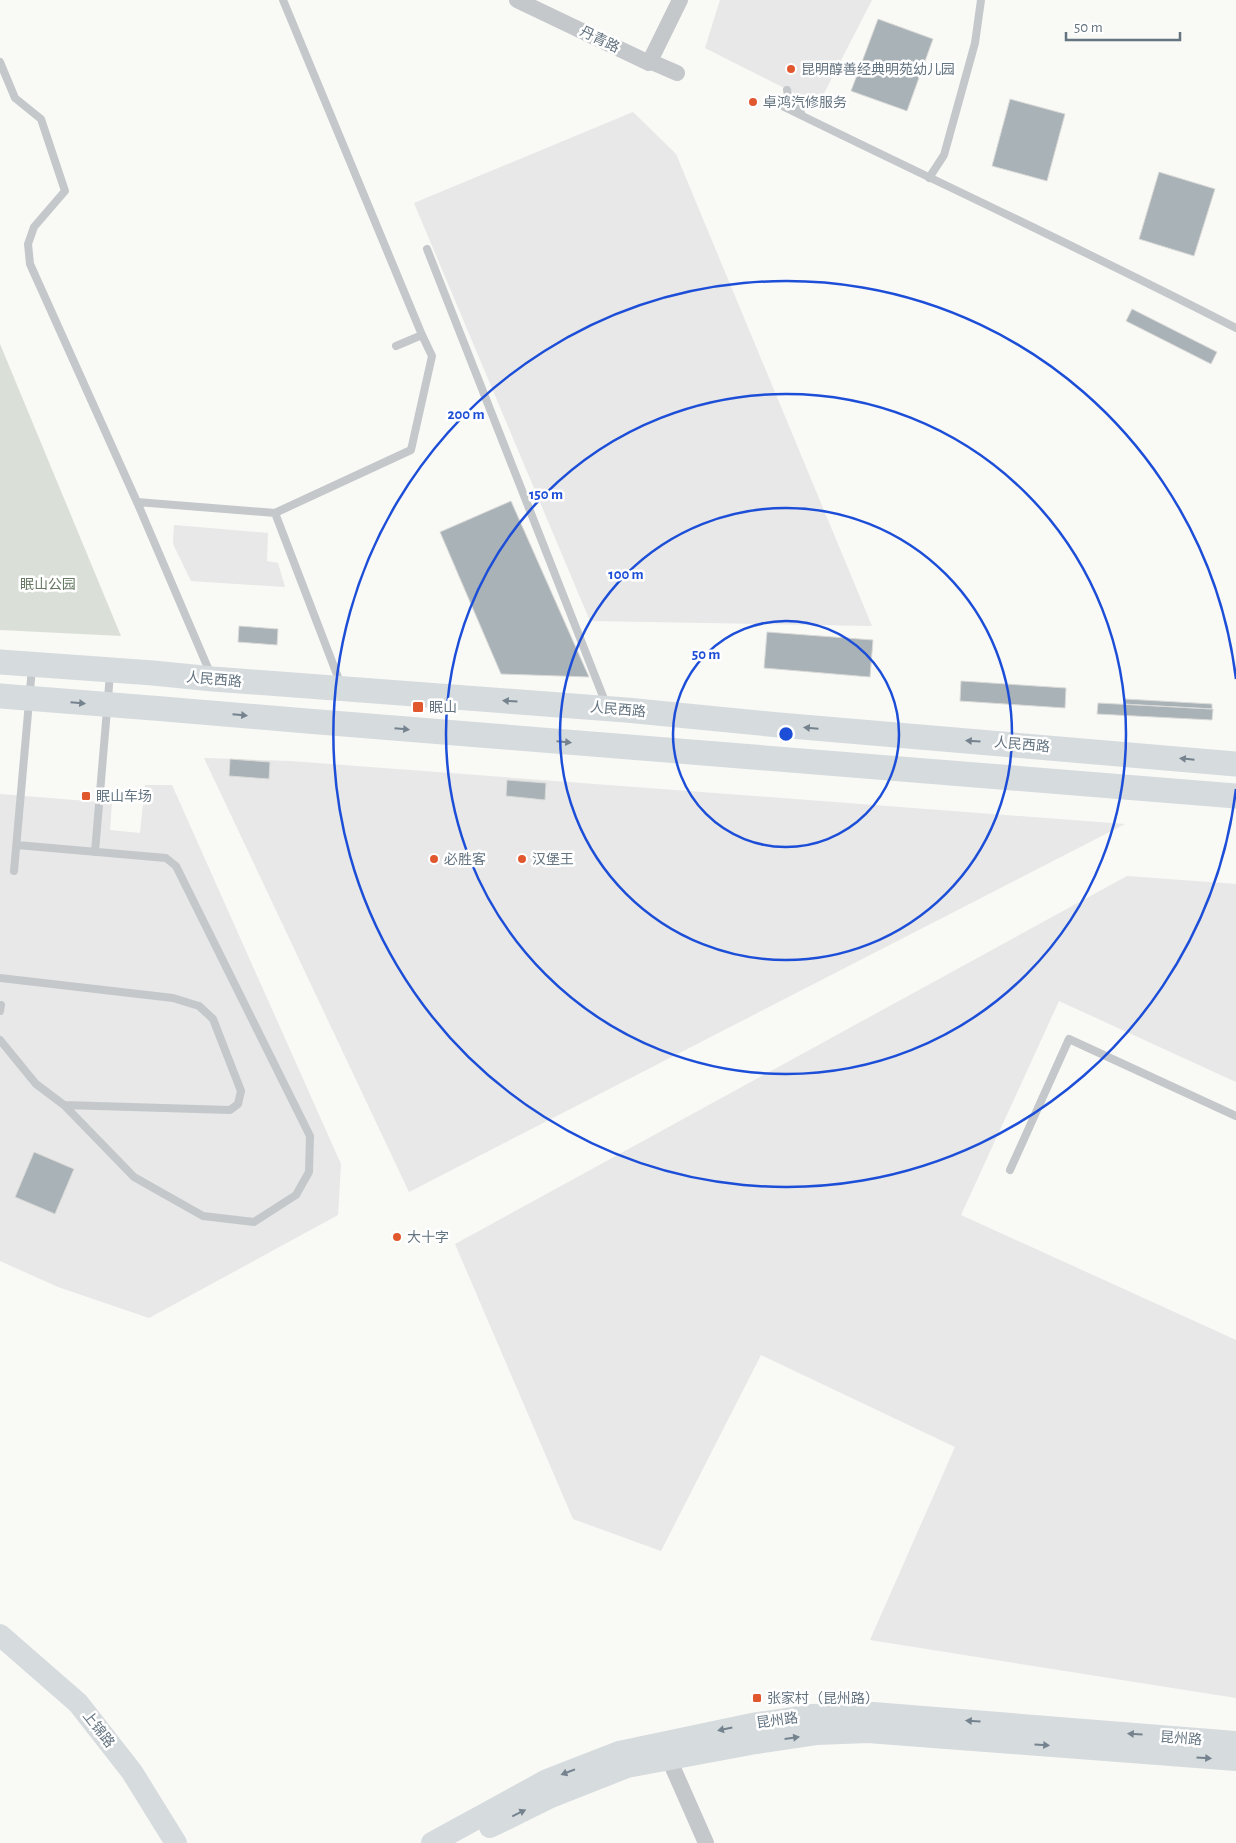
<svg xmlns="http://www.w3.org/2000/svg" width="1236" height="1843" viewBox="0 0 1236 1843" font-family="'Alegreya Sans','Noto Sans SC',sans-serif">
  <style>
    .built { fill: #e7e8e7 }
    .green { fill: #dae0d7 }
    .building { fill: #a9b2b7; stroke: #dadad8 }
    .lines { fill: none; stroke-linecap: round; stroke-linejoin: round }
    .lane { stroke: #c4c8cb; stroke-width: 8 }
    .street { stroke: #c4c8cb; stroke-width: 16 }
    .secondary { stroke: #d6dbde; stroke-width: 22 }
    .primary { stroke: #d6dbde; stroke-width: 25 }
    .oneway { fill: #75838f }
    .ring { fill: none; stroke: #1d4ed8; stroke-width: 2.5 }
    .poi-dot { fill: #e1572e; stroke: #fff; stroke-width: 2 }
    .labels { text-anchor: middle; stroke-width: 5; stroke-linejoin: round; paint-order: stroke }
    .street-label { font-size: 14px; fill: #647481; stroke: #fff }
    .poi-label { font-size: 14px; fill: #647481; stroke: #fff; text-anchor: start }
    .park-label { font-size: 14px; fill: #677963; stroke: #fff }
    .centre { fill: #1d4ed8; stroke: #fff; stroke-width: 2.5 }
    .ring-label { font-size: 15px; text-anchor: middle; font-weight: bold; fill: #1d4ed8; stroke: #fff; stroke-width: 5; stroke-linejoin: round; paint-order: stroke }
  </style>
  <rect width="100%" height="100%" fill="#f9f9f6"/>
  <path class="built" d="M720,0H872L818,105L705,48Z
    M633,112L676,154L872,626L590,621L414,203Z
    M174,525L268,533L267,561L278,563L285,587L191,581L173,544Z
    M204,758L290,761L1125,824L409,1192Z
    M145,785H172L341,1164L338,1215L149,1318L58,1287L0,1261V794L112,803L110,830L140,833Z
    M1127,876L1236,884V1082L1059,1001L961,1215L1236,1340V1698L870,1640L955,1447L761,1355L661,1551L573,1519L455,1244Z"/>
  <path class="green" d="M0,344L121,636L0,630Z"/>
  <path class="building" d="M878,19L933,39L907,111L851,91Z
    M1010,99L1065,114L1047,181L992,166Z
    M1159,172L1215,189L1194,256L1139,239Z
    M1132,309L1217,352L1211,364L1126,321Z
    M511,501L589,677L501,674L440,532Z
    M239,626L278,629L277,645L238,642Z
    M767,632L873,640L870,677L764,668Z
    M961,681L1066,688L1065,708L960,701Z
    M1125,699L1212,704V709L1124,704Z
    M1098,703L1213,709L1212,720L1097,714Z
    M230,759L270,762L269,779L229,776Z
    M507,780L546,783L545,800L506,796Z
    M34,1152L74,1169L55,1214L15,1197Z"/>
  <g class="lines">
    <path class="lane" d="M0,62L15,98L41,119L65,191L34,227L28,244L30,264L137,502L211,675
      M787,90L789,100L801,113
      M772,101C926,177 1083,249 1236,328
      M929,178L944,155L975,43L981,0
      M427,249L606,704
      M396,346L422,335
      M137,502L275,513L341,685
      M275,513L411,450L432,356L422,335L283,0
      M95,852L110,674
      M14,871L32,668
      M0,978L173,998L199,1006L213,1019L241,1091L238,1104L230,1110L64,1105
      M0,1011L1,1005
      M0,1040L36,1084L64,1105L134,1177L203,1216L254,1222L296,1195L309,1172L310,1136L176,866L166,858L17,845
      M1010,1170L1069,1039L1236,1116"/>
    <path class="street" d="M517,0L649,63L647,60L677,73
      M649,63L680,0
      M669,1759L706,1843"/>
    <path class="secondary" d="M0,1635L78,1703L132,1772L176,1843
      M490,1827L551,1797L627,1767L756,1743L816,1734L868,1732L1236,1760
      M432,1843L547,1780L619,1752L752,1724L813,1715L873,1713L1236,1742"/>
    <path class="primary" d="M0,662L153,673L213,679L626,710L779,725L1236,764
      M0,696C102,704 205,712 307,721L1236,796"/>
  </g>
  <defs><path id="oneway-solid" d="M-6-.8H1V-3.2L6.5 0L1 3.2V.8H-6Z" transform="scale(1.25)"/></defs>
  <g class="oneway">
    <use href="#oneway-solid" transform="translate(510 701) rotate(-176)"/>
    <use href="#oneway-solid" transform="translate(78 703) rotate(5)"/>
    <use href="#oneway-solid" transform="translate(240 715) rotate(5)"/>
    <use href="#oneway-solid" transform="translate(811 728) rotate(-175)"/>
    <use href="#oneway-solid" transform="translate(402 729) rotate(5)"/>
    <use href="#oneway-solid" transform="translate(973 741) rotate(-176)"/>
    <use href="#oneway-solid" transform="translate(564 742) rotate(5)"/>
    <use href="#oneway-solid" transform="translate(1187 759) rotate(-174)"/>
    <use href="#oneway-solid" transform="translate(973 1721) rotate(-176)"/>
    <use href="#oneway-solid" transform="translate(725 1729) rotate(168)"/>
    <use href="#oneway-solid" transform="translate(1135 1734) rotate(-176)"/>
    <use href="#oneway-solid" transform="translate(792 1738) rotate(-8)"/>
    <use href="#oneway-solid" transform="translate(1042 1745) rotate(4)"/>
    <use href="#oneway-solid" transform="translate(1204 1758) rotate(4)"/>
    <use href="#oneway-solid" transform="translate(568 1772) rotate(159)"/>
    <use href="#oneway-solid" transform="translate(519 1813) rotate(-26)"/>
  </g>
  <g class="ring">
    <circle cx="786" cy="734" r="113"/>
    <circle cx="786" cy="734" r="226"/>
    <circle cx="786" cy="734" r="340"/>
    <path d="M1236 789A453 453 0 1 1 1236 679"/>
  </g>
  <g class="poi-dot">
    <circle cx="791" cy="69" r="5"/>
    <circle cx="753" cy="102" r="5"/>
    <rect x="412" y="701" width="12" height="12" rx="2.5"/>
    <rect x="81" y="791" width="10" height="10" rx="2.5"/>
    <circle cx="434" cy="859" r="5"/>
    <circle cx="522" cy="859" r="5"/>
    <circle cx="397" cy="1237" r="5"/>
    <rect x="752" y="1693" width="10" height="10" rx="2.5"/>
  </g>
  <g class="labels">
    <g class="street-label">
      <text transform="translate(600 39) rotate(26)" y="5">丹青路</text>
      <text transform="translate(214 679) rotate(5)" y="5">人民西路</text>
      <text transform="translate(618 709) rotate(5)" y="5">人民西路</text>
      <text transform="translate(1022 744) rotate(5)" y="5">人民西路</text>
      <text transform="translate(777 1720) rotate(-8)" y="5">昆州路</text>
      <text transform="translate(99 1729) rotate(52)" y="5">上锦路</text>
      <text transform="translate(1181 1738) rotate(4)" y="5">昆州路</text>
    </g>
    <g class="poi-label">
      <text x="801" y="74">昆明醇善经典明苑幼儿园</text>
      <text x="763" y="107">卓鸿汽修服务</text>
      <text x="429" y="712">眠山</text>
      <text x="96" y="801">眠山车场</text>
      <text x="444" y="864">必胜客</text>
      <text x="532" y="864">汉堡王</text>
      <text x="407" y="1242">大十字</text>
      <text x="767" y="1703">张家村（昆州路）</text>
    </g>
    <g class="park-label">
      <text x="48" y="589">眠山公园</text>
    </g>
  </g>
  <circle cx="786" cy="734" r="8" class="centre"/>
  <g class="ring-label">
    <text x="466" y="419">200 m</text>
    <text x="546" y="499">150 m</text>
    <text x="626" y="579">100 m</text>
    <text x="706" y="659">50 m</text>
  </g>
  <path d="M1066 32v8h114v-8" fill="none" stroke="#647481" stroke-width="2.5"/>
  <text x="1074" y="32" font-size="15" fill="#647481" stroke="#ffffff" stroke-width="4" paint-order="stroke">50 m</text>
</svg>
